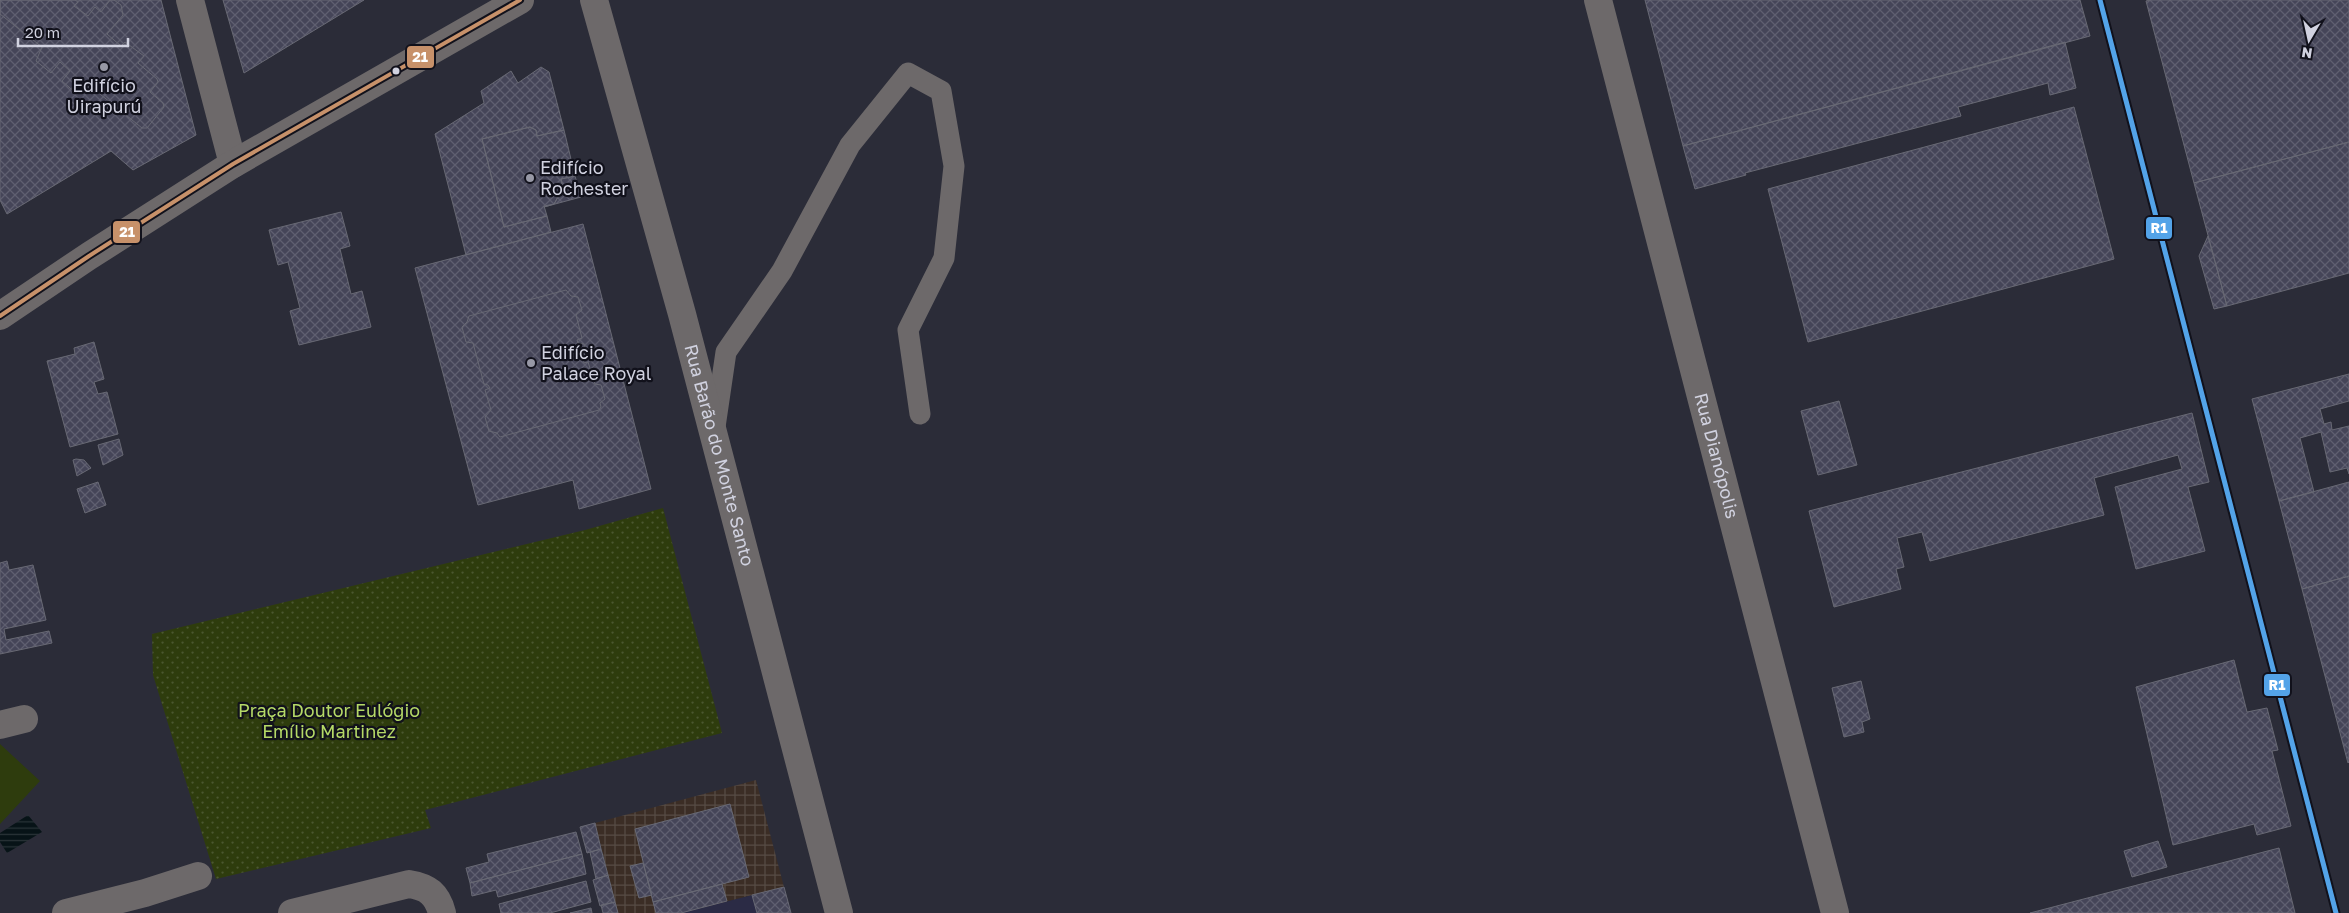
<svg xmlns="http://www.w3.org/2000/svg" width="2349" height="913" viewBox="0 0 2349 913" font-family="'Golos Text',sans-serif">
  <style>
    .built { fill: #2b2b45 }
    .industrial { fill: url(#industrial-grid) }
    .grass { fill: #2e3c0d }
    .park { fill: url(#park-dots) }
    .water { fill: url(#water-rules) }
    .building { fill: url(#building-cross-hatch); stroke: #686974 }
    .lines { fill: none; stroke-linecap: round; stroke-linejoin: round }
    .service { stroke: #6d696a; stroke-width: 21 }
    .pedestrian { stroke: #6d696a; stroke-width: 28 }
    .minor { stroke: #6d696a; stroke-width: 28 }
    .tertiary { stroke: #6d696a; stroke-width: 28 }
    .bus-1-casing { stroke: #11111b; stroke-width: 8 }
    .bus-1 { stroke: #c7916a; stroke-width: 4 }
    .rail-1-casing { stroke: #11111b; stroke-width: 9 }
    .rail-1 { stroke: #53a3e8; stroke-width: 5 }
    .poi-dot { fill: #9798a5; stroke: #11111b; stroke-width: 2 }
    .bus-dot { fill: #d1d2e0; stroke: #11111b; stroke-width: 2 }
    .labels { text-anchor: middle; stroke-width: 4.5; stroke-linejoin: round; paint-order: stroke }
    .poi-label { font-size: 18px; fill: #d1d2e0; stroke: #11111b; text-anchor: start }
    .street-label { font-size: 18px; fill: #d1d2e0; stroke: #11111b }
    .park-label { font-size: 18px; fill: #b5d967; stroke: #11111b }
    .line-badge { stroke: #11111b; stroke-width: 2 }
    .badge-label { font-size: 14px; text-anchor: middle; font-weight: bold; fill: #fff }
  </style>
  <defs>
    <pattern id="industrial-grid" width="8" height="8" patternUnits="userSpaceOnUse" patternTransform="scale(1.25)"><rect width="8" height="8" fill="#3b2d25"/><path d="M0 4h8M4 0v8" fill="none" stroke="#564b44"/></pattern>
    <pattern id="park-dots" width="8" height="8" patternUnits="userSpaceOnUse" patternTransform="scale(1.25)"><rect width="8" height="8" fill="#2e3c0d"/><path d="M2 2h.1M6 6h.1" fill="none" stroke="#4b5730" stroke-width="1.8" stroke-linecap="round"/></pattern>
    <pattern id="water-rules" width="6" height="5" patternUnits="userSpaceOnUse" patternTransform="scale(1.25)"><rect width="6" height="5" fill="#071317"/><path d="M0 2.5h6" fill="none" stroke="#2a3438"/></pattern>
    <pattern id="building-cross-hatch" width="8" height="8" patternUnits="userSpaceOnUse" patternTransform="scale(1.25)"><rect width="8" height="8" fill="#454558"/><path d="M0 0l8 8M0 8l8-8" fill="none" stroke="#5f5f70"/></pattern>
  </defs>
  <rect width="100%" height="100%" fill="#2b2c38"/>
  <path class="built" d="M784,887L791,913H681Z"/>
  <path class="industrial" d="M756,780L784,887L681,913H618L595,823Z"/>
  <path class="grass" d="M0,744L40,781L0,824Z"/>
  <path class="park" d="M663,508L722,733L425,810L431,828L216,879L153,675L152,634L585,530Z"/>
  <path class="water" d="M28,815L42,832L7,853L0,842V833Z"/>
  <path class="building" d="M0,0H161L196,135L133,170L111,151L7,214L0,200Z
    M0,0H75L78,2L74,6L88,16L95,7L101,12L110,0H114L121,5L123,15L107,34L121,46L125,42L144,56L138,63L157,79L158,82L150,92L163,103L164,107L147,128H142L90,86L77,94L62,81L70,71L60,62L51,73L36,61L42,47L0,14Z
    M223,0H364L244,73Z
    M1645,0H2080L2090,36L1683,146Z
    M2150,0H2349V142L2194,183L2146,1Z
    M2065,42L2076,88L2050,95L2048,83L1958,107L1961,116L1745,173L1746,175L1695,189L1683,146Z
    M541,67L549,72L564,130L537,136L536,130L530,127L482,139L504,227L547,216L551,232L466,255L435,134L484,103L481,91L511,71L518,83Z
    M2074,107L2114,259L1808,342L1768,189Z
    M530,127L536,130L537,136L564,130L575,176L561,179L563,188L554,204L544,206L547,216L504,227L482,139Z
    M2349,142V273L2227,306L2194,183Z
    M575,176L581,197L544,207L554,204L563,188L561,179Z
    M341,212L350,246L340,249L351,294L362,291L371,327L299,345L290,311L300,308L288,262L278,265L269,230Z
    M583,224L651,489L579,509L573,480L478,505L415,268Z
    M2208,236L2227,306L2214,309L2199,256Z
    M566,290L571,296L578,297L582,310L576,315L582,338L577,340L578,343L584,344L587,357L583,359L584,363L588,362L595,384L601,385L605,399L600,403L601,407L599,410L500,437L497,433L489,431L485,417L491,410L485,390L490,388L488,385L484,384L473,343L466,342L462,327L467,322L469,316Z
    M94,342L104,379L94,382L98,394L107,392L118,434L70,447L47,361L75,354L74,348Z
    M2349,374V401L2320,409L2324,424L2331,422L2332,430L2349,426V474L2347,468L2330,472L2321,432L2300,438L2314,492L2279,501L2252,399Z
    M1839,401L1857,465L1818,475L1801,411Z
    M2192,413L2209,482L2188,487L2205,551L2136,569L2115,487L2182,469L2178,455L2094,478L2104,515L1930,561L1922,532L1897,538L1904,567L1896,569L1901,589L1834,607L1809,511Z
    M119,439L123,455L103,465L98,445Z
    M76,459L84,460L91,468L77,476L73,460Z
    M98,482L106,505L85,513L77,489Z
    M2349,482V576L2302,589L2279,501Z
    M7,561L9,570L33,565L46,620L4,629L6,640L49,631L52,643L0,654V563Z
    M2349,576V762L2348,763L2302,589Z
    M2234,660L2247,712L2267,708L2278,750L2272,751L2291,826L2257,835L2254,824L2173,845L2136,687Z
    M1861,681L1870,719L1862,722L1864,732L1844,737L1832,688Z
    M730,804L749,877L653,902L635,829Z
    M595,823L601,849L587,853L580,827Z
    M576,832L582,854L470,883L466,868L489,862L487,854Z
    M2158,841L2167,867L2132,877L2124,851Z
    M2279,848L2295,913H2030Z
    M601,849L608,875L596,879L590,852Z
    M582,854L586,874L498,897L496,890L472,896L470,883Z
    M643,863L652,895L639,898L630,866Z
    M608,875L615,902L600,906L593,880Z
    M586,881L591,902L550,913H501L499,904Z
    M722,884L727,901L681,913H656L653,902Z
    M784,887L791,913H757L752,895Z
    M615,902L618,913H603L601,905Z
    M591,908L592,913H570Z"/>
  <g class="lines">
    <path class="service" d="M715,427L726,352L782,271L850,145L908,73L941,91L954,166L944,258L908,330L920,414"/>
    <path class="pedestrian" d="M66,913L145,893L198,876"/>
    <path class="minor" d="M190,0L233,164
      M0,725L24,719
      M292,913L409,884C428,887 437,894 442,913"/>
    <g class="tertiary">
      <path id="s1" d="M594,0L682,314L839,913"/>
      <path id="s2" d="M1598,0L1835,913"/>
      <path d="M0,316L89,256L233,164L520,0"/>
    </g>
    <defs>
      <path id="bus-1" d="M0,316L89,256L233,164L520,0"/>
    </defs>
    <use href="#bus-1" class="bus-1-casing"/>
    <use href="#bus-1" class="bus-1"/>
    <defs>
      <path id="rail-1" d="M2100,0L2336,913"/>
    </defs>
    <use href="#rail-1" class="rail-1-casing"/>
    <use href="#rail-1" class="rail-1"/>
  </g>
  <g class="poi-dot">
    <circle cx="104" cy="67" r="5"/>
    <circle cx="530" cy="178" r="5"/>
    <circle cx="531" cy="363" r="5"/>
  </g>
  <circle class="bus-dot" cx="396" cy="71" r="4.5"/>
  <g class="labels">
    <g class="poi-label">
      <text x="104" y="92" text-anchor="middle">Edifício<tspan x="104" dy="21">Uirapurú</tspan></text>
      <text x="540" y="174">Edifício<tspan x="540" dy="21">Rochester</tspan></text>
      <text x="541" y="359">Edifício<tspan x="541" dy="21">Palace Royal</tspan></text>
    </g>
    <g class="street-label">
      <text dy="6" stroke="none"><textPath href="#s1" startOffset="472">Rua Barão do Monte Santo</textPath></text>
      <text dy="6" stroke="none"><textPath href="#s2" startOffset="471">Rua Dianópolis</textPath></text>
    </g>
    <g class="park-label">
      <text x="329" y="717">Praça Doutor Eulógio<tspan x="329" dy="21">Emílio Martinez</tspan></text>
    </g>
  </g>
  <g class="line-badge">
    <rect x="406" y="45" width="29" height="24" rx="5" fill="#c7916a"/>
    <rect x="2145" y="216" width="28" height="24" rx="5" fill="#53a3e8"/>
    <rect x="112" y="220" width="29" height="24" rx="5" fill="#c7916a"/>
    <rect x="2263" y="673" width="28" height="24" rx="5" fill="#53a3e8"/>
  </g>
  <g class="badge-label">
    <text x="420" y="62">21</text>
    <text x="2159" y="233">R1</text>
    <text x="127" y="237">21</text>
    <text x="2277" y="690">R1</text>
  </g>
  <g transform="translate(2309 40) rotate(189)" stroke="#11111b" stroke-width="4" paint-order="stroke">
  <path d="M0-4L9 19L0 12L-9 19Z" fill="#d1d2e0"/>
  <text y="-8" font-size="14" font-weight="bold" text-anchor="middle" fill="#d1d2e0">N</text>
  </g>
  <path d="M18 38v8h110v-8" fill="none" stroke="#d1d2e0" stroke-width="2.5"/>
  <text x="25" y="38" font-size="15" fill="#d1d2e0" stroke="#11111b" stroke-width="4" paint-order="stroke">20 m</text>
</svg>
